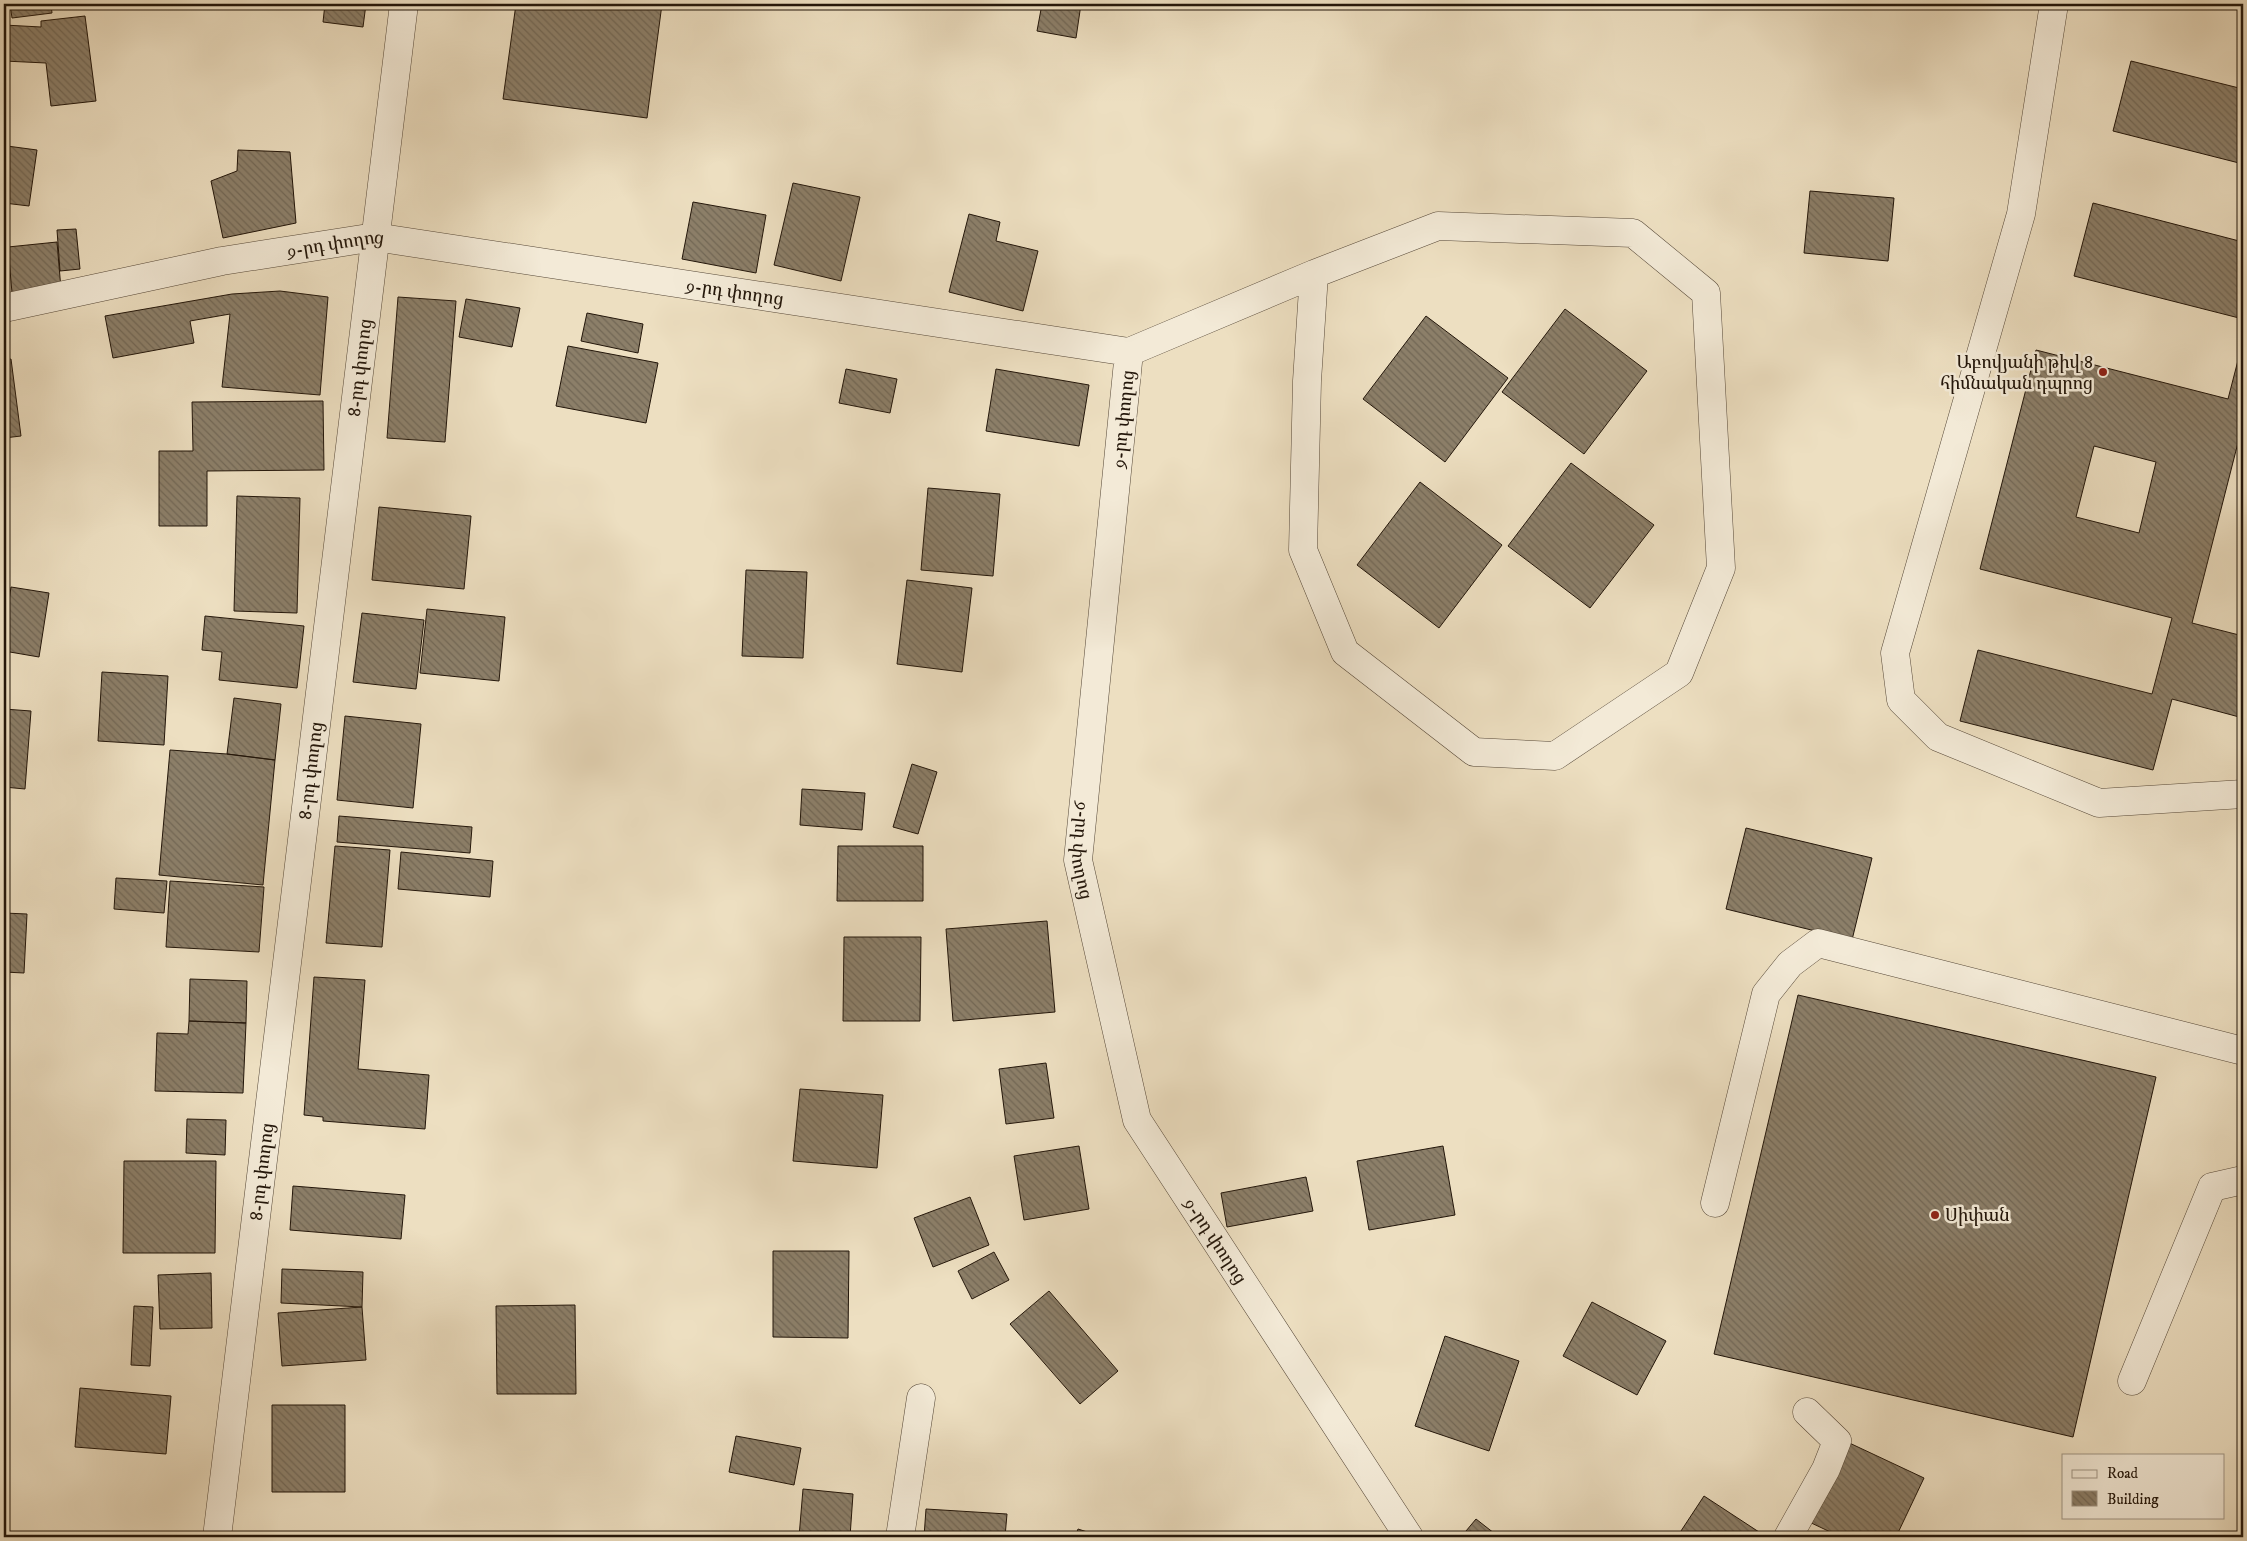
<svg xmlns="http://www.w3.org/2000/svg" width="2247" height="1541" viewBox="0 0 2247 1541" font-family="'IM FELL DW Pica','Noto Serif Armenian',serif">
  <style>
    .building { fill: url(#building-back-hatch); stroke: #23160a; fill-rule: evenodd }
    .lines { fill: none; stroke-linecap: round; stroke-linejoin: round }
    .minor-casing { stroke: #564838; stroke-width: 29 }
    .minor { stroke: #f3ead7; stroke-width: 28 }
    .poi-dot { fill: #8f2418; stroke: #f3ead7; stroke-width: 2 }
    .labels { text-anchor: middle; stroke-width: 5; stroke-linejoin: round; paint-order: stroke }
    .street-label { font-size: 18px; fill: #23160a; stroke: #f3ead7 }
    .poi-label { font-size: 18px; fill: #23160a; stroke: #f3ead7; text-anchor: end }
  </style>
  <defs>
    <pattern id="building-back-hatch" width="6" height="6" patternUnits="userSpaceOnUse" patternTransform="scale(1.25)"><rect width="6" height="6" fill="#8c7f69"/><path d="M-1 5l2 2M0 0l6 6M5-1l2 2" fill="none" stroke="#726755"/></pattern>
  </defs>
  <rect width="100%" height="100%" fill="#eddfc1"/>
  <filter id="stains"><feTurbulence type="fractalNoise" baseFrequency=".004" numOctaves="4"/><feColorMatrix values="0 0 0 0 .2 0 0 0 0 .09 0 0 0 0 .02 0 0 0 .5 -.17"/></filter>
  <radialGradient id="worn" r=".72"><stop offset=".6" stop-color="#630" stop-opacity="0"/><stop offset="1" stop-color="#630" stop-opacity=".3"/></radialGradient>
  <path class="building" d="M10,4H51L52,13L12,18Z
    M252,4H317V7L252,6Z
    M325,4H366L363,27L323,22Z
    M516,4H662L647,118L503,99Z
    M1042,4H1081L1076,38L1037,31Z
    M85,16L96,101L51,106L46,63L4,61V25L41,27V21Z
    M2131,61L2243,89V164L2113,131Z
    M7,146L37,150L29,206L4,203V169Z
    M238,150L290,152L296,223L223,238L211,181L237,171Z
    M793,183L860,197L841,281L774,265Z
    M1810,191L1894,198L1888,261L1804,253Z
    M693,202L766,215L756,273L682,259Z
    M2093,203L2243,242V319L2074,276Z
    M969,214L1000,222L996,241L1038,251L1023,311L949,292Z
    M76,229L80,269L60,271L57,230Z
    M57,242L61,289L12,293L8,247Z
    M280,291L328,297L320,395L222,387L230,314L190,321L194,343L113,358L105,316L232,294Z
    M398,297L456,301L445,442L387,438Z
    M466,299L520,308L512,347L459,337Z
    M1565,309L1647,371L1584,454L1502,392Z
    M587,313L643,324L638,353L581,341Z
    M1426,316L1508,378L1445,462L1363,399Z
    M2243,341V423L2192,623L2243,636V718L2172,699L2153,770L1960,721L1978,650L2152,694L2172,618L1980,569L2036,350L2228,399ZM2094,446L2156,462L2139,533L2076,517Z
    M568,346L658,363L646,423L556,406Z
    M11,359L21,436L4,438V360Z
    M846,369L897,379L890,413L839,403Z
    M996,369L1089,385L1079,446L986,431Z
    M323,401L324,470L207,471V526H159V451H193L192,402Z
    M1571,463L1654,525L1590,608L1508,546Z
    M1420,482L1502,545L1439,628L1357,565Z
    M928,488L1000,494L993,576L921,570Z
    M237,496L300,498L297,613L234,611Z
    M379,507L471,516L464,589L372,580Z
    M746,570L807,572L803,658L742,656Z
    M907,580L972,588L962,672L897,664Z
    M11,587L49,593L39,657L4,651V633Z
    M427,609L505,617L499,681L420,673Z
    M362,613L424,620L416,689L353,682Z
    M205,616L304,626L297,688L219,680L222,652L202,650Z
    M102,672L168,676L164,745L98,741Z
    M234,698L281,704L275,760L227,754Z
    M4,709L31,711L25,789L4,787Z
    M345,716L421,724L413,808L337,800Z
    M170,750L227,754L275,760L263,885L159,875Z
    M912,764L937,772L918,834L893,827Z
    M802,789L865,793L862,830L800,825Z
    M339,816L472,827L470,853L337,842Z
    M1746,828L1872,858L1852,940L1726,909Z
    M335,846L390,850L382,947L326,943Z
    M838,846H923V901H837Z
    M401,852L493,861L490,897L398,889Z
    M116,878L167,881L164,913L114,909Z
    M170,881L264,887L259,952L166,947Z
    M4,913L27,914L24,973L4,972Z
    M1047,921L1055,1012L953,1021L946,929Z
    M844,937H921L920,1021H843Z
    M314,977L365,980L358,1069L429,1075L425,1129L323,1121V1117L304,1115Z
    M190,979L247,981L246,1023L189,1021Z
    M1798,995L2156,1077L2073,1437L1714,1354Z
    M189,1021L246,1023L243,1093L155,1091L157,1033L188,1034Z
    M1046,1063L1054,1118L1006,1124L999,1069Z
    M800,1089L883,1095L877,1168L793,1161Z
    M187,1119L226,1120L225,1155L186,1153Z
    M1079,1146L1089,1209L1024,1220L1014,1156Z
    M1443,1146L1455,1215L1369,1230L1357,1161Z
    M124,1161H216L215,1253H123Z
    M1306,1177L1313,1211L1227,1227L1221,1193Z
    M293,1186L405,1195L401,1239L290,1230Z
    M970,1197L989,1245L933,1267L914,1218Z
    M773,1251H849L848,1338L773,1337Z
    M994,1252L1009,1280L972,1299L958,1271Z
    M282,1269L363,1272L362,1307L281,1303Z
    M211,1273L212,1328L160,1329L158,1275Z
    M1049,1291L1118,1371L1080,1404L1010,1324Z
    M1592,1302L1666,1341L1637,1395L1563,1356Z
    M575,1305L576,1394H497L496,1306Z
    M134,1306L153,1307L150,1366L131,1365Z
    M362,1307L366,1360L282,1366L278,1313Z
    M1445,1336L1519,1361L1489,1451L1415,1426Z
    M80,1388L171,1396L166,1454L75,1447Z
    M272,1405H345V1492H272Z
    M736,1436L801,1448L794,1485L729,1472Z
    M1843,1440L1924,1478L1896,1537H1841L1805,1520Z
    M803,1489L853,1494L850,1537H799Z
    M1704,1496L1759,1532L1756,1537H1677Z
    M926,1509L1007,1514L1005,1537H924Z
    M1476,1519L1499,1537H1461Z
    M1078,1529L1103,1537H1075Z"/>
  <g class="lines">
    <defs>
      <g id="minor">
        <path d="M2054,4L2021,214L1895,653L1901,700L1938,737L2099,803L2243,794"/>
        <path id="s1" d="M4,308L222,261L375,237L1129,352L1078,860L1137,1120L1409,1537"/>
        <path d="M1129,352L1314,274L1438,226L1633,233L1706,293L1721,568L1679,673L1555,756L1474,752L1345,652L1303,550L1307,381L1314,274"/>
        <path d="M1715,1203L1766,994L1790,964L1818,943L2243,1051"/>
        <path d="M2132,1381L2212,1187L2243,1180"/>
        <path id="s2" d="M217,1537L404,4"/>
        <path d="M900,1537L921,1398"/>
        <path d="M1788,1537L1826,1469L1837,1441L1807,1412"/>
      </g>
    </defs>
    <use href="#minor" class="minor-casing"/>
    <use href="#minor" class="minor"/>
  </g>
  <g class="poi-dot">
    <circle cx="2103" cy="372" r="5"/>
    <circle cx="1935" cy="1215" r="5"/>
  </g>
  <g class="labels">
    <g class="street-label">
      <text dy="6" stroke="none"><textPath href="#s1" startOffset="338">9-րդ փողոց</textPath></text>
      <text dy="6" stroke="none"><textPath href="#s1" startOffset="742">9-րդ փողոց</textPath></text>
      <text dy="6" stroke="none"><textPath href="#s2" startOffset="1178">8-րդ փողոց</textPath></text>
      <text transform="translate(1123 419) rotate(-84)" y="6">9-րդ փողոց</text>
      <text dy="6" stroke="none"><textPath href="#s2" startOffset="772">8-րդ փողոց</textPath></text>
      <text dy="6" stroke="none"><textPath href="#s1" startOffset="1642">9-րդ փողոց</textPath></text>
      <text dy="6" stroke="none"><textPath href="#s2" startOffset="368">8-րդ փողոց</textPath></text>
      <text dy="6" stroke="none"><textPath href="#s1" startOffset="2062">9-րդ փողոց</textPath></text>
    </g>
    <g class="poi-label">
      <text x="2093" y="368">Աբովյանի թիվ 8<tspan x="2093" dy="21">հիմնական դպրոց</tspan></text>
      <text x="1945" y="1221" text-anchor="start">Սիփան</text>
    </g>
  </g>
  <rect width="2247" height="1541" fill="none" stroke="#eddfc1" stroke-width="20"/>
  <rect x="5" y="5" width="2237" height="1531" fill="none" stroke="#23160a" stroke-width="2.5"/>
  <rect x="10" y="10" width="2227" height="1521" fill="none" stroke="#23160a"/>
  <rect x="2062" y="1454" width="162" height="65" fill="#f3ead7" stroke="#a09585"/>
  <rect x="2072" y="1470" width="25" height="8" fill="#f3ead7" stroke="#a09585"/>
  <text x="2107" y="1478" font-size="15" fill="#23160a">Road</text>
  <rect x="2072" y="1491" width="25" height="15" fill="url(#building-back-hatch)" stroke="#a09585"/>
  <text x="2107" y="1504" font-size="15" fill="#23160a">Building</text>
  <rect width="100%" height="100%" filter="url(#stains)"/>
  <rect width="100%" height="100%" fill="url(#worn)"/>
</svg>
